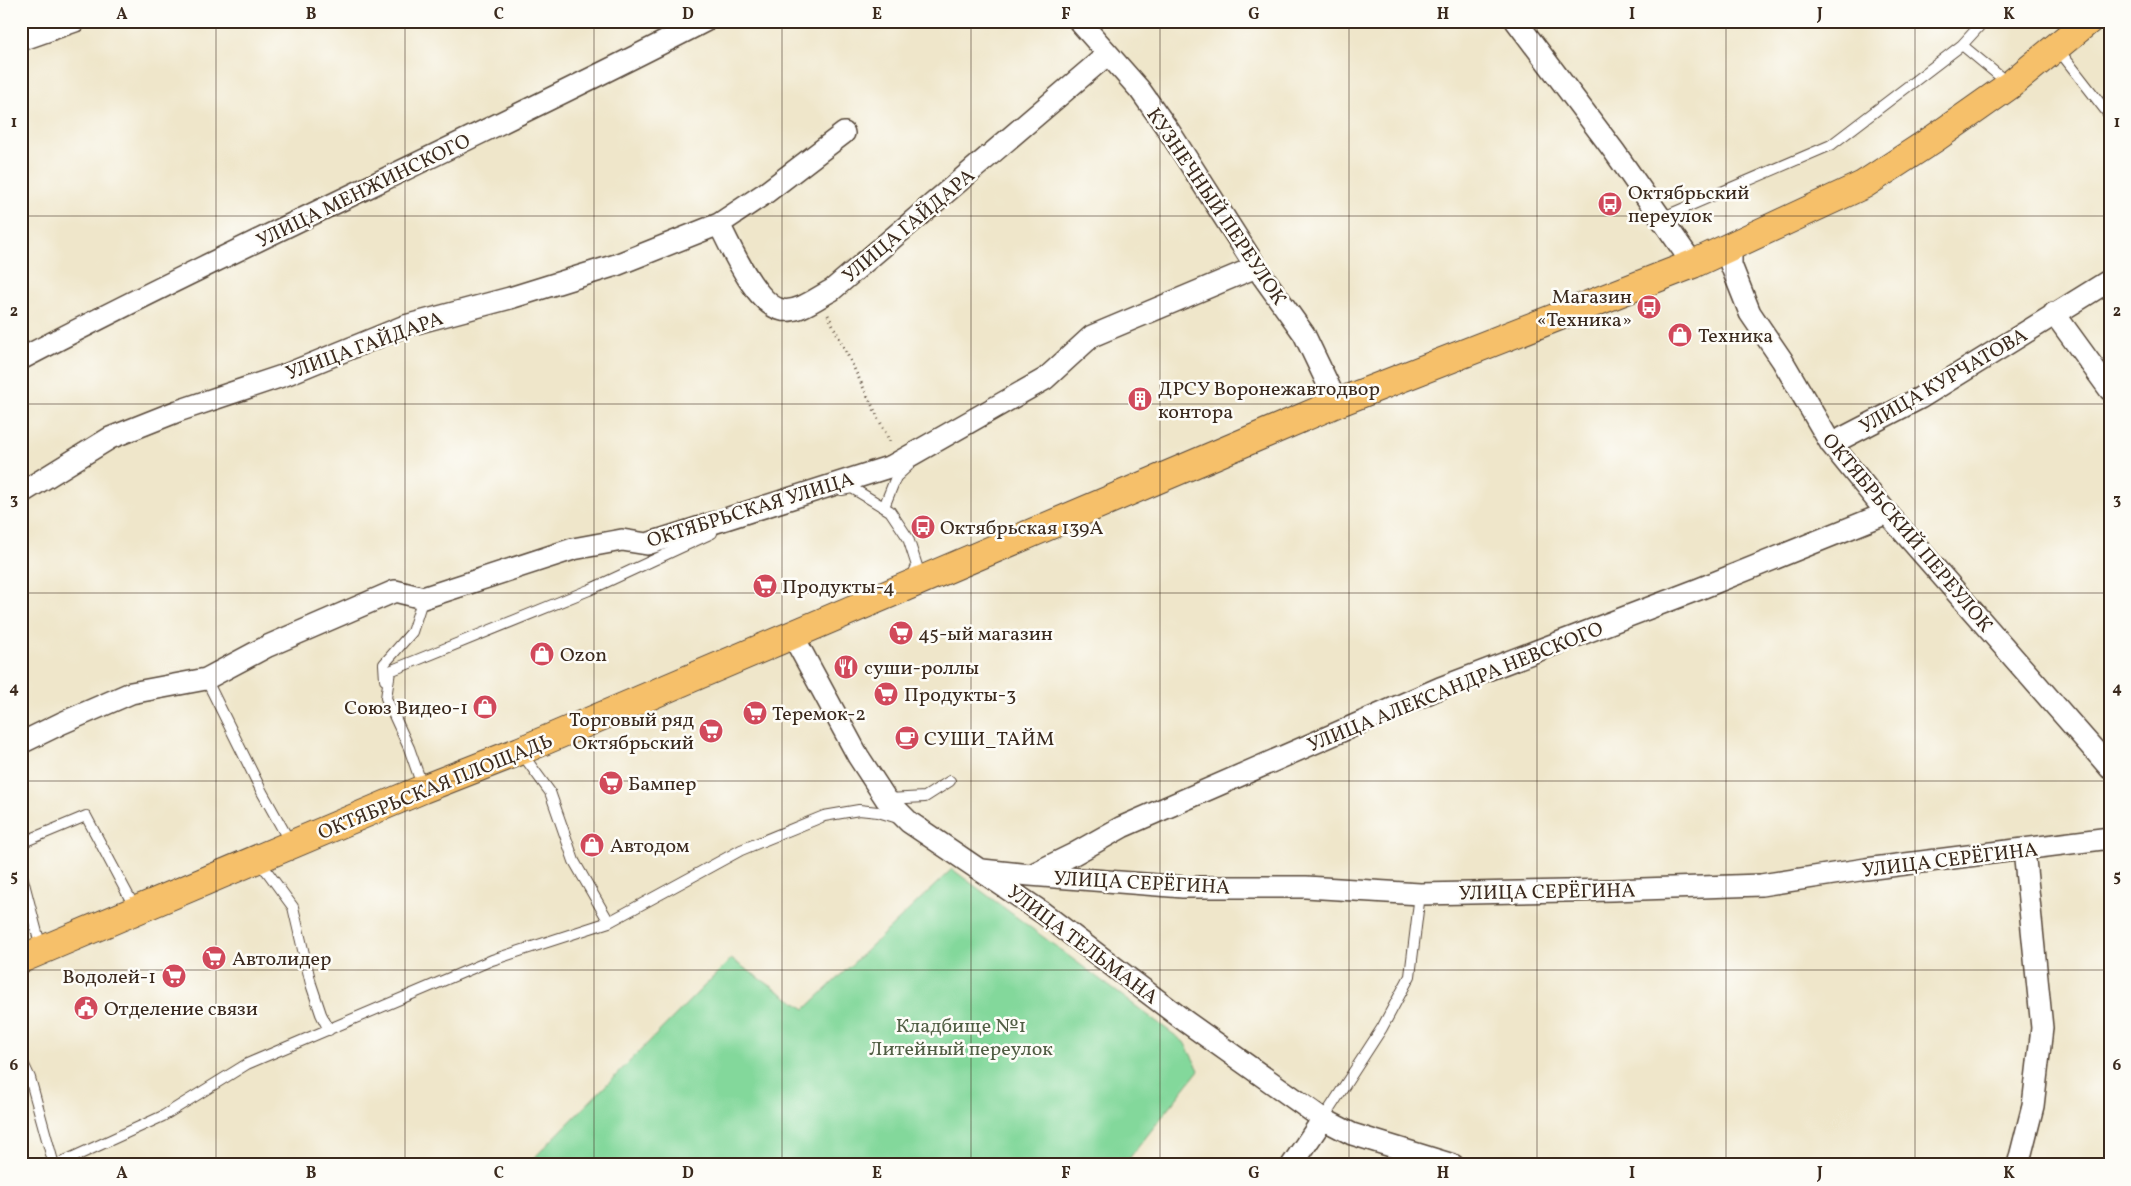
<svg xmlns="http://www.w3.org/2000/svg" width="2131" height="1186" viewBox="0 0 2131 1186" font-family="Vollkorn,serif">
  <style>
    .green { fill: #83d89b; stroke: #5f815c }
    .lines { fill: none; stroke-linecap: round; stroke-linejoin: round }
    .lane-casing { stroke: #564638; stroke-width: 12 }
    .street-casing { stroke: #564638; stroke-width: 24 }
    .primary-casing { stroke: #564638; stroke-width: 30 }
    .path { stroke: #564638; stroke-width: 3; stroke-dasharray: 1 4; stroke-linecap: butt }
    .lane { stroke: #fff; stroke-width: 10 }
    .street { stroke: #fff; stroke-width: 21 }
    .primary { stroke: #f6c06b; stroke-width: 28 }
    .grid { fill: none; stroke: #3b2a1e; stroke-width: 1; stroke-opacity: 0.55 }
    .labels { text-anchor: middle; stroke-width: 5; stroke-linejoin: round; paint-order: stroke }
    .street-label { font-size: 20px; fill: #3b2a1e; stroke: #fdfcf7 }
    .poi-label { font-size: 20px; fill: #3b2a1e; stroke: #fdfcf7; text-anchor: start }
    .park-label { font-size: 20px; fill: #515e44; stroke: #fdfcf7 }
    .neatline { fill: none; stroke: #3b2a1e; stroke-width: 2 }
    .grid-label { font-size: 16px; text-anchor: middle; font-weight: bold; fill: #3b2a1e }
  </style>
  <rect width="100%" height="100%" fill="#fdfcf7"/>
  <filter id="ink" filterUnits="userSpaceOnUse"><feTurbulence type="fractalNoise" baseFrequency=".02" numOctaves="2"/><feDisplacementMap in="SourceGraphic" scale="10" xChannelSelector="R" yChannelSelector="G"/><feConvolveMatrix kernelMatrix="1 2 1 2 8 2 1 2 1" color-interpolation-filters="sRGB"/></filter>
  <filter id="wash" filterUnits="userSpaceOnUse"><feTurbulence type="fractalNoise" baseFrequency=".0096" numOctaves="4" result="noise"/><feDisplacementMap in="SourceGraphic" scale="20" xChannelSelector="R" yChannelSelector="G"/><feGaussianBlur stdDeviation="1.12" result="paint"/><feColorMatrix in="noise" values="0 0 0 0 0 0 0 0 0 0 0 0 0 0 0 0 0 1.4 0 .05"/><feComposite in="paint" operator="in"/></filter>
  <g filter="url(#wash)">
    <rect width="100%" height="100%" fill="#efe6ca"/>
    <path class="green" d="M952,869L1184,1042L1199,1070L1124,1165H527L731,959L805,1009Z"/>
  </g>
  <g filter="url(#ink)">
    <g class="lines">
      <defs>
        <path id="lane" d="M1962,45L2009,84
          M2057,48L2110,116
          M1661,218L1831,145L1962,45L1984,21
          M842,490L852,488L890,511L908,538L917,566L911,579
          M884,507L896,477L908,466
          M206,679L262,792L291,844
          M385,680L384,664L412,632L423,598
          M520,751L550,792L574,861L609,922
          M423,788L409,748L386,698L390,671L589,590L712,533
          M888,799L925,797L950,781
          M21,843L86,816L136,910
          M255,864L266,870L293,907L311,984L321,1014L329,1030
          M21,872L41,948
          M21,1059L30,1078L54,1165
          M1323,1119L1382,1028L1410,976L1420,894
          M56,1165L163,1116L247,1064L492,960L609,922L741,850L824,816L859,810L878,812L898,818"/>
        <path id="street" d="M1079,21L1140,90L1169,131L1256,267L1304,334L1337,403
          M1516,21L1614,151L1693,264
          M21,40L75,21
          M719,224L767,192L844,133
          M1731,247V265L1750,313L1782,360L1831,444L1887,513L2110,768
          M2054,313L2110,390
          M21,359C247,241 479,138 705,21
          M1831,444L1920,398L2110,280
          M21,493L110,438L178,411L285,375L405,326L510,298L616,265L719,224C730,246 756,305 782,310C799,313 818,297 832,290L1108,54
          M792,634L858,756L886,799L909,822L1043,913L1185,1021L1323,1119L1352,1134L1453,1165
          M21,743L62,723L131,693L206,679L268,646L395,591L423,598L573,549L622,540L647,544L892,466L1045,379L1092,336L1256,267
          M982,870L1030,875L1183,887H1306L1420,894L1612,890L1761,885L1866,869L2110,838
          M1031,875L1074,854L1122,827L1440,688L1699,589L1887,513
          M1292,1165L1323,1119
          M2018,1165L2033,1106L2042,1028L2024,850"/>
        <path id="primary" d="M21,959L423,789L520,751L1337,403L1693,264L1863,185L1935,138L2010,85L2088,21"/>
      </defs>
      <use href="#lane" class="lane-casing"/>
      <use href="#street" class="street-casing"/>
      <use href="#primary" class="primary-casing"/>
      <path class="path" d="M828,315L891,444"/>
      <use href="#lane" class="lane"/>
      <use href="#street" class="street"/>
      <use href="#primary" class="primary"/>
    </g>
  </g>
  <path class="grid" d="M216,21V1165M405,21V1165M594,21V1165M782,21V1165M971,21V1165M1160,21V1165M1349,21V1165M1537,21V1165M1726,21V1165M1915,21V1165M21,216H2110M21,404H2110M21,593H2110M21,781H2110M21,970H2110"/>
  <defs>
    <symbol id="bus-disc" viewBox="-11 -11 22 22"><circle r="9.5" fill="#d1495b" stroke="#fdfcf7"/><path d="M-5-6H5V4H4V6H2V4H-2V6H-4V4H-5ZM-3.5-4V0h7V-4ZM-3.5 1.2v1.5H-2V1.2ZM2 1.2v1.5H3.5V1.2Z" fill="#fff"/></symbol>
    <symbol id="shop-disc" viewBox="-11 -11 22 22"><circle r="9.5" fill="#d1495b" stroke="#fdfcf7"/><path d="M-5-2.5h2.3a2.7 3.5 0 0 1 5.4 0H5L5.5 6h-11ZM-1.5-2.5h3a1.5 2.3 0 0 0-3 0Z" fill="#fff"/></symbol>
    <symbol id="building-disc" viewBox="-11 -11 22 22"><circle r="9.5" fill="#d1495b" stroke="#fdfcf7"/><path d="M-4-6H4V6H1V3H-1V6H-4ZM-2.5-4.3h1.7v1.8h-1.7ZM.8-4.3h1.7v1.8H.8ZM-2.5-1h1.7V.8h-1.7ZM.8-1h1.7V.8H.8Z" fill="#fff"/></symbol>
    <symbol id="supermarket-disc" viewBox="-11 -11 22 22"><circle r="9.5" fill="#d1495b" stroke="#fdfcf7"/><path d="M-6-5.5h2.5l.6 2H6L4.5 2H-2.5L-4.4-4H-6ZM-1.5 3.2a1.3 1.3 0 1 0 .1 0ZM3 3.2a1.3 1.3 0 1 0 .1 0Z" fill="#fff"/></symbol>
    <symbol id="restaurant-disc" viewBox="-11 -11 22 22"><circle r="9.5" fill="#d1495b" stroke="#fdfcf7"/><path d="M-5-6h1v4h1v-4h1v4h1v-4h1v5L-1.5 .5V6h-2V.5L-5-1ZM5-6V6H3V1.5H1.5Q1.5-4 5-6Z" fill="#fff"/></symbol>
    <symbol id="cafe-disc" viewBox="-11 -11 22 22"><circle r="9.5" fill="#d1495b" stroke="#fdfcf7"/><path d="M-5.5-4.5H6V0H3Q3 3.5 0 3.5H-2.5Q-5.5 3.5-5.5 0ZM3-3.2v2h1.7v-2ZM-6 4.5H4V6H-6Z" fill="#fff"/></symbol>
    <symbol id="civic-disc" viewBox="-11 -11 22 22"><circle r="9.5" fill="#d1495b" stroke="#fdfcf7"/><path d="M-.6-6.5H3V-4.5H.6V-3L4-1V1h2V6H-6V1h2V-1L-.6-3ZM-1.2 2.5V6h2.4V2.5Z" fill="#fff"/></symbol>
  </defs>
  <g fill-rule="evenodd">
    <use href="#bus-disc" x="1596" y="190" width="28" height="28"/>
    <use href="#bus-disc" x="1635" y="293" width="28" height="28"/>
    <use href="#shop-disc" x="1666" y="321" width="28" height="28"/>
    <use href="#building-disc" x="1126" y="385" width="28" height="28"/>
    <use href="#bus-disc" x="909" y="513" width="28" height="28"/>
    <use href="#supermarket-disc" x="751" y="572" width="28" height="28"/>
    <use href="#supermarket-disc" x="887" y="619" width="28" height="28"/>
    <use href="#shop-disc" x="528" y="640" width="28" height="28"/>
    <use href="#restaurant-disc" x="832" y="653" width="28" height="28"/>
    <use href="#supermarket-disc" x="872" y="680" width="28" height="28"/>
    <use href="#shop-disc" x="471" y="693" width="28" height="28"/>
    <use href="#supermarket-disc" x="741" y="699" width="28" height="28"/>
    <use href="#supermarket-disc" x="697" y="717" width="28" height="28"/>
    <use href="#cafe-disc" x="893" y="724" width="28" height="28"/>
    <use href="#supermarket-disc" x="597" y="769" width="28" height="28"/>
    <use href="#shop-disc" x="578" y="831" width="28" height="28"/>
    <use href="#supermarket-disc" x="200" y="944" width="28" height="28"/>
    <use href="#supermarket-disc" x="160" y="962" width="28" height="28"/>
    <use href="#civic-disc" x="72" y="994" width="28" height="28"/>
  </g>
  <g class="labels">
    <g class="street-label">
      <text transform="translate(363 190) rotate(-26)" y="7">УЛИЦА МЕНЖИНСКОГО</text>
      <text transform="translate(1217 206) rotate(56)" y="7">КУЗНЕЧНЫЙ ПЕРЕУЛОК</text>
      <text transform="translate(908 225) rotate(-40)" y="7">УЛИЦА ГАЙДАРА</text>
      <text transform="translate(364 345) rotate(-20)" y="7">УЛИЦА ГАЙДАРА</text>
      <text transform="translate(1943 380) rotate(-30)" y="7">УЛИЦА КУРЧАТОВА</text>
      <text transform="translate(750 509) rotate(-17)" y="7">ОКТЯБРЬСКАЯ УЛИЦА</text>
      <text transform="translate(1908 532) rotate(50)" y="7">ОКТЯБРЬСКИЙ ПЕРЕУЛОК</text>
      <text transform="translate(1455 686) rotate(-22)" y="7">УЛИЦА АЛЕКСАНДРА НЕВСКОГО</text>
      <text transform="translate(435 786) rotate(-22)" y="7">ОКТЯБРЬСКАЯ ПЛОЩАДЬ</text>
      <text transform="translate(1950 859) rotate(-7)" y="7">УЛИЦА СЕРЁГИНА</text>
      <text transform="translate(1142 882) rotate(3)" y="7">УЛИЦА СЕРЁГИНА</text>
      <text transform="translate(1547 891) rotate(-1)" y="7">УЛИЦА СЕРЁГИНА</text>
      <text transform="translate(1083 944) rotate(37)" y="7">УЛИЦА ТЕЛЬМАНА</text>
    </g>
    <g class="poi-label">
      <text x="1628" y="199">Октябрьский<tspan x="1628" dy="23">переулок</tspan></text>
      <text x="1632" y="303" text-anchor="end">Магазин<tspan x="1632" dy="23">«Техника»</tspan></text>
      <text x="1698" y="342">Техника</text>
      <text x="1158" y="395">ДРСУ Воронежавтодвор<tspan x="1158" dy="23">контора</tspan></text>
      <text x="940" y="534">Октябрьская 139А</text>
      <text x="782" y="593">Продукты-4</text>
      <text x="918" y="640">45-ый магазин</text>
      <text x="560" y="661">Ozon</text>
      <text x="864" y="674">суши-роллы</text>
      <text x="904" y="701">Продукты-3</text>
      <text x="468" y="714" text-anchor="end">Союз Видео-1</text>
      <text x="772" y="720">Теремок-2</text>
      <text x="694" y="726" text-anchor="end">Торговый ряд<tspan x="694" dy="23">Октябрьский</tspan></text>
      <text x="924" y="745">СУШИ_ТАЙМ</text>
      <text x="628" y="790">Бампер</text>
      <text x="610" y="852">Автодом</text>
      <text x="232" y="965">Автолидер</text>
      <text x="156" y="983" text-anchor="end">Водолей-1</text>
      <text x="104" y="1015">Отделение связи</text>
    </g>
    <g class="park-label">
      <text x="961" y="1032">Кладбище №1<tspan x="961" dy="23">Литейный переулок</tspan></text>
    </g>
  </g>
  <rect width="2131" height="1186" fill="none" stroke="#fdfcf7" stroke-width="55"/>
  <rect x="28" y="28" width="2076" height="1130" class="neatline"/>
  <g class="grid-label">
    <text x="122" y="19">A</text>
    <text x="311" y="19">B</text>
    <text x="499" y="19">C</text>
    <text x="688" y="19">D</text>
    <text x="877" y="19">E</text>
    <text x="1066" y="19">F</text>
    <text x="1254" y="19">G</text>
    <text x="1443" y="19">H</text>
    <text x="1632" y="19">I</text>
    <text x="1820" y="19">J</text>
    <text x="2009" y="19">K</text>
    <text x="14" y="127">1</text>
    <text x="2117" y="127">1</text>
    <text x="14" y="316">2</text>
    <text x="2117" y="316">2</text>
    <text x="14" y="504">3</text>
    <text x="2117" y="504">3</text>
    <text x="14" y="693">4</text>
    <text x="2117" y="693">4</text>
    <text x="14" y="881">5</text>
    <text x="2117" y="881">5</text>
    <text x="14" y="1070">6</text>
    <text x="2117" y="1070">6</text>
    <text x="122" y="1178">A</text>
    <text x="311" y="1178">B</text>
    <text x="499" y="1178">C</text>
    <text x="688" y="1178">D</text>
    <text x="877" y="1178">E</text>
    <text x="1066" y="1178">F</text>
    <text x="1254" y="1178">G</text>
    <text x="1443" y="1178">H</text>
    <text x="1632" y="1178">I</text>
    <text x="1820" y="1178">J</text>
    <text x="2009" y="1178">K</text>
  </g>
</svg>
